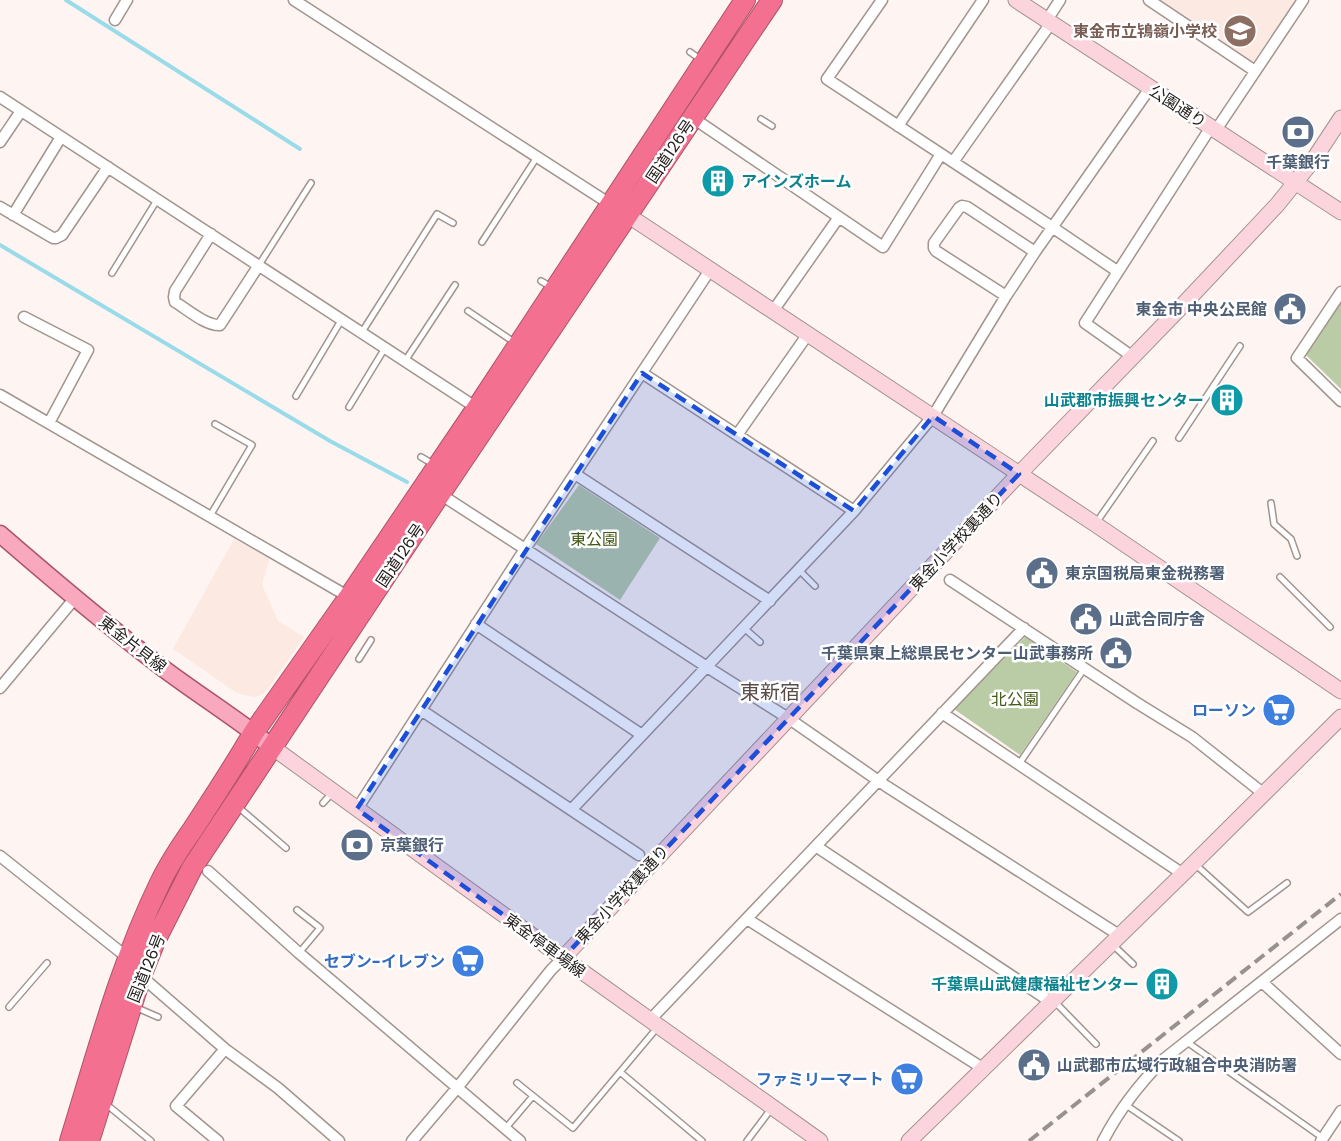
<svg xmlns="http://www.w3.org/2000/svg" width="1341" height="1141" viewBox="0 0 1341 1141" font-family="Poppins,'Noto Sans JP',sans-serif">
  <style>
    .built { fill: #fce9e2 }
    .green { fill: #bacca5 }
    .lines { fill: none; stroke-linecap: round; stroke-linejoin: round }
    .stream { stroke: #99dbe9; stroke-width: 4 }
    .lane-casing { stroke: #a2948e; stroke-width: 8 }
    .street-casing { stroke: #a2948e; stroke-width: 13 }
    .secondary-casing { stroke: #a2948e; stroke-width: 17 }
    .primary-casing { stroke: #ac5469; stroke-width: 19 }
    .highway-casing { stroke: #ac5469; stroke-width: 22 }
    .lane { stroke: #fff; stroke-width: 5 }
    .street { stroke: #fff; stroke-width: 10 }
    .secondary { stroke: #fcd4de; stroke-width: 15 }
    .primary { stroke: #f8a9bd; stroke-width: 16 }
    .highway { stroke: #f47091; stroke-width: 20 }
    .rail { stroke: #99918f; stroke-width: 4; stroke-dasharray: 12 6; stroke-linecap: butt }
    .marked { fill: #1d4ed8; fill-opacity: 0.2; stroke: #1d4ed8; stroke-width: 4.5; stroke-dasharray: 12 8; stroke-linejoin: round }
    .labels { text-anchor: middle; stroke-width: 5; stroke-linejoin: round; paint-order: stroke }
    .education-label { font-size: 16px; font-weight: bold; fill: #785e54; stroke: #fff; text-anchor: end }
    .street-label { font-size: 16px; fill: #26211f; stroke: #fff }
    .service-label { font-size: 16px; font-weight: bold; fill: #4e5e75; stroke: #fff; text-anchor: start }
    .culture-label { font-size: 16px; font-weight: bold; fill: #0d838f; stroke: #fff; text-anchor: end }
    .park-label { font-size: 16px; fill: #415a15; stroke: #fff }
    .shop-label { font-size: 16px; font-weight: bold; fill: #366cbe; stroke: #fff; text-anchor: end }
    .quarter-label { font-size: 20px; fill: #594c48; stroke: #fff }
  </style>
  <rect width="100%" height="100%" fill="#fef4f1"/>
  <path class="built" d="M1159,0H1296L1253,62Z
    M234,539L270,558L263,580V587L278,621L304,637L270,686L263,694L254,697L237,693L173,649Z"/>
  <path class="green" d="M1341,301V389L1306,355Z
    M579,485L660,538L620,600L536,544Z
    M1025,637L1077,672L1020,755L954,709Z"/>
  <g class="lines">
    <path class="stream" d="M66,0L300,149
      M0,245L330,441L407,482"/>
    <defs>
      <path id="lane" d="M690,52L700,59
        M761,119L772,126
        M482,242L537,157
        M259,265L311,183
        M112,273L157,200
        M541,281L553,288
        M468,311L514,342
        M362,332L437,214L453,223
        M405,361L455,285
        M296,396L342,319
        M349,407L385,348
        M1179,438L1240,346
        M421,457L433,464
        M1271,503L1274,524L1291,539L1297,556
        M210,516L252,445L215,424
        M1096,523L1153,441
        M799,570L815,586
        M1280,577L1330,627
        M744,628L760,642
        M359,659L371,640
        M1019,764L1084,669
        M323,803L332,793
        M237,806L286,848
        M1196,865L1248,912L1287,883
        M297,910L320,928L299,953
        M1113,945L1133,964
        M1055,1002L1096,1044
        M9,1007L47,963
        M135,1007L158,1017
        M1187,1042L1323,1138
        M620,1072L702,1141
        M517,1083L573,1128L657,1028
        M106,1104L151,1141
        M1126,1105L1179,1141
        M505,1129L533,1096
        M747,1141L771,1109"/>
      <path id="street" d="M294,0L610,204
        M882,0L827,79L1052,227L1117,271
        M1149,0L1255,71
        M115,20L127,0
        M1047,20L1060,0
        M0,97C159,200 318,303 477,408
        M693,118L883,247L941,154
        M898,126L983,0
        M1216,130L1303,0
        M0,142L21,111
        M953,162L1051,23
        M0,207L53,238H56L62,235L108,167
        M13,215L61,137
        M211,234L175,291L174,297L175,302C187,309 206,326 220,325L259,265
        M1341,292L1297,358L1341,401
        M1006,296L936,251L934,248V243L959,208L962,206L967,207L1035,252
        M773,311L839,217
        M24,317L88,350L49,423
        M1133,357L1085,323L1211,127
        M642,373L854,511
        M0,395L349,597
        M737,435L808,334
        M575,474L770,601
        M440,494L707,667L788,718L886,786L1119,935
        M950,580L1137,703L1192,737L1264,794
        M476,624L642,735
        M0,688L75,598
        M421,710L639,855
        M942,713L1183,874
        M357,809L525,549L710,270
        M572,809L854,511L933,416L1006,296L1035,252L1150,88
        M817,847L1051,1002
        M0,856L128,958
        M208,871L299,953L520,1141
        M747,919L984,1069
        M141,976L225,1049L278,1088L339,1141
        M1262,982L1341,1054
        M650,1020L1024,628
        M218,1141L176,1106L225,1049
        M412,1141L457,1088L551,970L563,958
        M1103,1141C1119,1110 1139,1084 1164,1059L1341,919
        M1321,1141L1341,1111"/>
      <path id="secondary" d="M1016,0L1341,212
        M620,210L1095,524L1341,691
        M272,747L563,958L820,1141
        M563,958L1019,474L1180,308L1277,205L1314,159L1341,118
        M909,1141L1194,863L1341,717"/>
      <path id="primary" d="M0,534C52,579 105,624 160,666C197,694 236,718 272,747"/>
      <path id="highway" d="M70,1141C97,1054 120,965 160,883C169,864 181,846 193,829C214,797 235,765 254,732L349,597L477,408L745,0
        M89,1141L141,976L155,941L192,868L440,494L772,0"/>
    </defs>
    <use href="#lane" class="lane-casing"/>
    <use href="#street" class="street-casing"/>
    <use href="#secondary" class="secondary-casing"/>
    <use href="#primary" class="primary-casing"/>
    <use href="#highway" class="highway-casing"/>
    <use href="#lane" class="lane"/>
    <use href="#street" class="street"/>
    <use href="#secondary" class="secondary"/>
    <use href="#primary" class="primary"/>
    <use href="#highway" class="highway"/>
    <path class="rail" d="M1029,1141L1341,894"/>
  </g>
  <path class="marked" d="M642,373L854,511L933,416L1019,474L563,958L357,809Z"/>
  <defs>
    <symbol id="school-disc" viewBox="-11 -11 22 22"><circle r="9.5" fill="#8d6e63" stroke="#fff"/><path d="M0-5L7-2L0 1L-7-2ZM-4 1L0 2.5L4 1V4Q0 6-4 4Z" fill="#fff"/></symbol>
    <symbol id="bank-disc" viewBox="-11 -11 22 22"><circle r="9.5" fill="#5c6f8a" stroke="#fff"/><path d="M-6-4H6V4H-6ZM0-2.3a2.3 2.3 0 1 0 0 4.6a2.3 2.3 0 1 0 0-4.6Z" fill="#fff"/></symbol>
    <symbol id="building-disc" viewBox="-11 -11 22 22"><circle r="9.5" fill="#0f9aa8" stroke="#fff"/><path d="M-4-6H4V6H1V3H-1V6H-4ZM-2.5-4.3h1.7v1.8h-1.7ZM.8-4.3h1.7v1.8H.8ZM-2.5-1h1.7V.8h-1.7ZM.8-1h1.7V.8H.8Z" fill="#fff"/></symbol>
    <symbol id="civic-disc" viewBox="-11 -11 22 22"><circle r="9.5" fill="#5c6f8a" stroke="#fff"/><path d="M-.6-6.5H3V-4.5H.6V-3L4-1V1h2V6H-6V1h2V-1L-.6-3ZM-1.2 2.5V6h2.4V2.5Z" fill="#fff"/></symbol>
    <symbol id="supermarket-disc" viewBox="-11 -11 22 22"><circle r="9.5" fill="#3f7fe0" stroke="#fff"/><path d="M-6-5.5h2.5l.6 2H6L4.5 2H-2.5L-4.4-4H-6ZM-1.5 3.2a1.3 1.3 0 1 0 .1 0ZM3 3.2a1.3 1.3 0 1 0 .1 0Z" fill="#fff"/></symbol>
  </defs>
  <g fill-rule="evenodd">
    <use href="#school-disc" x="1221" y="12" width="38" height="38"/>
    <use href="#bank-disc" x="1279" y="113" width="38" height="38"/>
    <use href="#building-disc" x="699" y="162" width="38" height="38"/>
    <use href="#civic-disc" x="1271" y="290" width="38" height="38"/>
    <use href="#building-disc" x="1208" y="381" width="38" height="38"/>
    <use href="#civic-disc" x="1023" y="554" width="38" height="38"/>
    <use href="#civic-disc" x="1067" y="600" width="38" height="38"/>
    <use href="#civic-disc" x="1097" y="634" width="38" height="38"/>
    <use href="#supermarket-disc" x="1260" y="691" width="38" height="38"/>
    <use href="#bank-disc" x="338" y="826" width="38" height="38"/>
    <use href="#supermarket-disc" x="449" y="942" width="38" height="38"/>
    <use href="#building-disc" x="1143" y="965" width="38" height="38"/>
    <use href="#civic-disc" x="1015" y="1046" width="38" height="38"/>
    <use href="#supermarket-disc" x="888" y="1060" width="38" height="38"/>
  </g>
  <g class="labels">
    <g class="education-label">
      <text x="1217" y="37">東金市立鴇嶺小学校</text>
    </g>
    <g class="street-label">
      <text transform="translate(1178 106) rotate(33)" y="6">公園通り</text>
      <text transform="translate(670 151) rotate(-56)" y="6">国道126号</text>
      <text transform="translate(956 541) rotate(-47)" y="6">東金小学校裏通り</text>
      <text transform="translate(400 555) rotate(-56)" y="6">国道126号</text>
      <text transform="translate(133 644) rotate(38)" y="6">東金片貝線</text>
      <text transform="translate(622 894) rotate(-47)" y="6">東金小学校裏通り</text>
      <text transform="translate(545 945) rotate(36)" y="6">東金停車場線</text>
      <text transform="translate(146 968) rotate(-68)" y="6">国道126号</text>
    </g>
    <g class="service-label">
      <text x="1298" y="168" text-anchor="middle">千葉銀行</text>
      <text x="1267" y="315" text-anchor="end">東金市 中央公民館</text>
      <text x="1065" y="579">東京国税局東金税務署</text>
      <text x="1109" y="625">山武合同庁舎</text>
      <text x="1093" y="659" text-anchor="end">千葉県東上総県民センター山武事務所</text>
      <text x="380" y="851">京葉銀行</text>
      <text x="1057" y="1071">山武郡市広域行政組合中央消防署</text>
    </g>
    <g class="culture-label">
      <text x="741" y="187" text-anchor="start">アインズホーム</text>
      <text x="1204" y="406">山武郡市振興センター</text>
      <text x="1139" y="990">千葉県山武健康福祉センター</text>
    </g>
    <g class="park-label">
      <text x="594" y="545">東公園</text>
      <text x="1015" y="705">北公園</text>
    </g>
    <g class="shop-label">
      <text x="1256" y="716">ローソン</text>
      <text x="445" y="967">セブン-イレブン</text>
      <text x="884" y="1085">ファミリーマート</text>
    </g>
    <g class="quarter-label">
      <text x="770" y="699">東新宿</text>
    </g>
  </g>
</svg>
